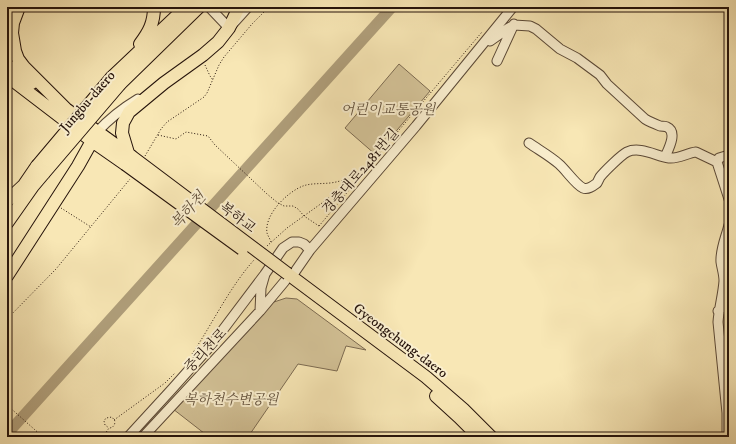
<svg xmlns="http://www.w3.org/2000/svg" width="736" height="444" viewBox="0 0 736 444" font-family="'IM FELL DW Pica','Noto Serif KR',serif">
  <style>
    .green { fill: #d4c398; stroke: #7c6b52 }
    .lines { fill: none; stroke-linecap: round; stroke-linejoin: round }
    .river { stroke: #b09f7b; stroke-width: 11 }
    .minor-casing { stroke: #5a4836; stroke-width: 11 }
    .major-casing { stroke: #25130b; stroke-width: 14 }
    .path { stroke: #25130b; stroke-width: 1; stroke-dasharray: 1 2; stroke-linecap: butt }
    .minor { stroke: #faefcf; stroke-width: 9 }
    .major { stroke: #f8e7b5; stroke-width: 12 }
    .major-bridge-casing { stroke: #25130b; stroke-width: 14; stroke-linecap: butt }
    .major-bridge { stroke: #f8e7b5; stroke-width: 12 }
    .labels { text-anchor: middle; stroke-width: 4; stroke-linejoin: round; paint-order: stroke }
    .street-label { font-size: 14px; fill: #25130b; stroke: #faefcf }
    .park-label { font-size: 14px; font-style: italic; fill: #62513c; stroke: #faefcf }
    .water-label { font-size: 15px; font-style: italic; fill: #64523d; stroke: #faefcf }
  </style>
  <rect width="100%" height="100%" fill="#f8e7b5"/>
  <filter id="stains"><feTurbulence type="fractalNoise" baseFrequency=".005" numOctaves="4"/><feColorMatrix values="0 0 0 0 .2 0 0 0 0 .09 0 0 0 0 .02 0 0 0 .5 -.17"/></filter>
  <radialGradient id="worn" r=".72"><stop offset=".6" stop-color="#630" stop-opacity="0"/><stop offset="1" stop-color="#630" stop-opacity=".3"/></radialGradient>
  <path class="green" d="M399,64L430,91L376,155L345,128Z
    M286,298L297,299L366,350L346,346L337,371L298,364L248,437H209L173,409L271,303Z"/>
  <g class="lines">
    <path class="river" d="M7,434L392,7"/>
    <defs>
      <path id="minor" d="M209,7L229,28L248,7
        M490,41L507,29L514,25L530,26L536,29L560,49L577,58L600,75L607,84L645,119C650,122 655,124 660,126C662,126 665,126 667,127C678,132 668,150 665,157
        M497,61L514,24
        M97,132C109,119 123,108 138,99
        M529,143C539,150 550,156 559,164C566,170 576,185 583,188C588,190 593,186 597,183C598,181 599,179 600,177C604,172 621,155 627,152C640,146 656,156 669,158C679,159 687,153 696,152L717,162
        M729,155L719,158L717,162L729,199
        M292,276L310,250L416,126L513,7
        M260,311L261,288L265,274L283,248L292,242H299L304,244L310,250
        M718,311L729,303
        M128,437L172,389L213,343L265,274
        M143,437L260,311L285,281
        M727,437V413L718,322C719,308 723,295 724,281C724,274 722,269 721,262C720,250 726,237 729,225"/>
      <path id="major" d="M19,7L13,23L12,33L15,51L18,59L24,67L66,109L131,156
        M140,44C149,32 154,23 154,7
        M7,65L32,83
        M7,76L92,141L125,164
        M112,77L186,7
        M120,84L199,7
        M128,153L122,133L123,123L129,112L164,83L203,55L218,42L229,28L239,7
        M22,188L37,166
        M7,201L23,186
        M7,223L33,186L44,173
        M288,274L426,377L463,409L491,437
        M7,276L78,166L97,132
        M436,396L459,417L479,437"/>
    </defs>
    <use href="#minor" class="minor-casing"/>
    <use href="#major" class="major-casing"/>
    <path class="path" d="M205,65L210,76L213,80
      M158,135L176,139L186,132L208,136L215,145L267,194L278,203L284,206H293L298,209L304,216L319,226
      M145,156L161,129L167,122L204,97L207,93L219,65L224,57L252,24L269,7
      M61,208L91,227
      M319,226L341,200L370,164
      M271,242C270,239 268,236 267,233C264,215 287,192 303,186C311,183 321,184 330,183C339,182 346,179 354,176
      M267,246L287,228L322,203L372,162L482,32
      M7,319L56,269L130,179
      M192,354C213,323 229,288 254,260
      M7,405L43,437
      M114,420L165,383L175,373
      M103,437L109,428C113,428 115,425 115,421L112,417L106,418L104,421L105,425L109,428"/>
    <use href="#minor" class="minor"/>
    <use href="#major" class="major"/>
    <defs>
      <path id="major-bridge" d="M131,156L288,274
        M125,164L242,249
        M37,166L112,77
        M44,173L120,84"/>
    </defs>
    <use href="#major-bridge" class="major-bridge-casing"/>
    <use href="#major-bridge" class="major-bridge"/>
  </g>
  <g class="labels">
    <g class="street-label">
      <text transform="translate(87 101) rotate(-49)" y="5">Jungbu-daero</text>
      <text transform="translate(360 171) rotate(-49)" y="5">경충대로2481번길</text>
      <text transform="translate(238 217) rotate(37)" y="5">복하교</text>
      <text transform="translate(401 340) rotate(37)" y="5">Gyeongchung-daero</text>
      <text transform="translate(205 350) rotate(-47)" y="5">중리천로</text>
    </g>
    <g class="park-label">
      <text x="388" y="114">어린이교통공원</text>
      <text x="231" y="404">복하천수변공원</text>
    </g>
    <g class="water-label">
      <text transform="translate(188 210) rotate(-48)" y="5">복하천</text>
    </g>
  </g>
  <rect width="736" height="444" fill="none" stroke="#f8e7b5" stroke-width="24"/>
  <rect x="8" y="8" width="720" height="428" fill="none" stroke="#25130b" stroke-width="2"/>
  <rect x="12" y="12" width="712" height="420" fill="none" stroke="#25130b"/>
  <rect width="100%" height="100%" filter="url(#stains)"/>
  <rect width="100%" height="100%" fill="url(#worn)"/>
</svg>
